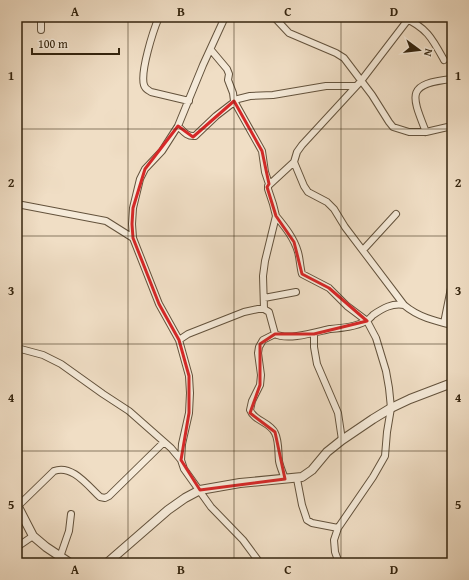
<svg xmlns="http://www.w3.org/2000/svg" width="469" height="580" viewBox="0 0 469 580" font-family="'Gentium Book Plus',serif">
  <style>
    .lines { fill: none; stroke-linecap: round; stroke-linejoin: round }
    .minor-casing { stroke: #63523c; stroke-width: 8 }
    .tertiary-casing { stroke: #63523c; stroke-width: 10 }
    .minor { stroke: #f5ead9; stroke-width: 6 }
    .tertiary { stroke: #f5ead9; stroke-width: 8 }
    .marked { fill: none; stroke: #d62828; stroke-width: 3; stroke-linejoin: round }
    .grid { fill: none; stroke: #34240e; stroke-width: 1; stroke-opacity: 0.55 }
    .neatline { fill: none; stroke: #34240e; stroke-width: 1.5 }
    .grid-label { font-size: 13px; text-anchor: middle; font-weight: bold; fill: #34240e }
  </style>
  <rect width="100%" height="100%" fill="#f0dec5"/>
  <filter id="stains"><feTurbulence type="fractalNoise" baseFrequency=".005" numOctaves="4"/><feColorMatrix values="0 0 0 0 .2 0 0 0 0 .09 0 0 0 0 .02 0 0 0 .5 -.17"/></filter>
  <radialGradient id="worn" r=".72"><stop offset=".6" stop-color="#630" stop-opacity="0"/><stop offset="1" stop-color="#630" stop-opacity=".3"/></radialGradient>
  <g class="lines">
    <defs>
      <path id="minor" d="M41,17V30
        M159,17C153,31 140,72 144,85C145,89 148,90 151,92L189,101
        M225,17L203,65L178,126L162,151L145,169L140,179L133,208L132,224L133,238L159,304L179,340L189,376L190,393L189,413L182,444L181,460L184,469L211,507L243,540L260,563
        M274,17L289,33L336,53L344,58L372,95L389,122L393,127L409,132H426L452,126
        M403,17C427,28 432,38 444,60
        M410,17L361,81L302,145L297,152L294,162L304,186L308,192L327,202L334,209L345,227L404,305C418,317 435,321 452,325
        M211,50L227,69L229,74L228,80L233,93L234,101L262,151L265,172L269,184
        M178,126C183,131 187,137 195,136L216,116L238,99L250,96L273,95L326,86H356
        M426,132C411,94 406,84 452,79
        M17,204L106,221L133,238
        M276,216C285,227 294,238 298,252C300,259 300,267 302,274L329,288L347,306L367,321L376,338L386,371L389,388L391,408L387,432L385,456L373,477L338,528L334,540L335,552L339,563
        M363,250L396,214
        M264,298L296,292
        M264,309L263,276L265,261L276,216L273,204L268,189V186L294,162
        M444,323L452,283
        M275,334L263,340L259,347L258,353L261,375L260,385L252,401L250,410C254,421 270,422 275,433C279,441 278,451 279,461C280,467 283,473 285,479
        M314,334V347L317,364L338,413L342,440
        M179,340L188,334L244,312L258,309H264L269,312L275,334C288,341 316,332 330,329C342,328 355,327 366,321C369,320 371,317 373,315C383,308 392,303 404,305
        M17,348L43,355L61,364L103,394L129,411L171,448L181,460
        M297,479L302,505L307,520L312,523L338,528
        M18,506L54,471C72,464 88,486 100,497L105,498L109,496L164,442
        M17,547L33,536
        M60,557L69,531L71,514"/>
      <path id="tertiary" d="M17,505L33,536L46,547L70,563
        M107,563L168,510L185,498L200,490L240,483L302,477L312,470L327,452L342,440L373,419L391,408L410,399L452,383"/>
    </defs>
    <use href="#minor" class="minor-casing"/>
    <use href="#tertiary" class="tertiary-casing"/>
    <use href="#minor" class="minor"/>
    <use href="#tertiary" class="tertiary"/>
  </g>
  <path class="marked" d="M234,101L262,151L269,184L267,187L276,216L294,242L302,274L329,288L367,321L314,334H275L260,344V385L250,413L275,432L285,479L200,490L181,460L189,413V376L179,340L159,304L133,238L132,224L133,208L145,169L178,126L193,137Z"/>
  <path class="grid" d="M128,17V563M234,17V563M341,17V563M17,129H452M17,236H452M17,344H452M17,451H452"/>
  <rect width="469" height="580" fill="none" stroke="#f0dec5" stroke-width="44"/>
  <g transform="translate(419 50) rotate(105)" stroke="#f5ead9" stroke-width="3" paint-order="stroke">
  <path d="M0-3L7 15L0 10L-7 15Z" fill="#34240e"/>
  <text y="-6" font-size="11" font-weight="bold" text-anchor="middle" fill="#34240e">N</text>
  </g>
  <path d="M32 48v6h87v-6" fill="none" stroke="#34240e" stroke-width="2"/>
  <text x="38" y="48" font-size="12" fill="#34240e" stroke="#f5ead9" stroke-width="3" paint-order="stroke">100 m</text>
  <rect x="22" y="22" width="425" height="536" class="neatline"/>
  <g class="grid-label">
    <text x="75" y="16">A</text>
    <text x="181" y="16">B</text>
    <text x="288" y="16">C</text>
    <text x="394" y="16">D</text>
    <text x="11" y="80">1</text>
    <text x="458" y="80">1</text>
    <text x="11" y="187">2</text>
    <text x="458" y="187">2</text>
    <text x="11" y="295">3</text>
    <text x="458" y="295">3</text>
    <text x="11" y="402">4</text>
    <text x="458" y="402">4</text>
    <text x="11" y="509">5</text>
    <text x="458" y="509">5</text>
    <text x="75" y="574">A</text>
    <text x="181" y="574">B</text>
    <text x="288" y="574">C</text>
    <text x="394" y="574">D</text>
  </g>
  <rect width="100%" height="100%" filter="url(#stains)"/>
  <rect width="100%" height="100%" fill="url(#worn)"/>
</svg>
